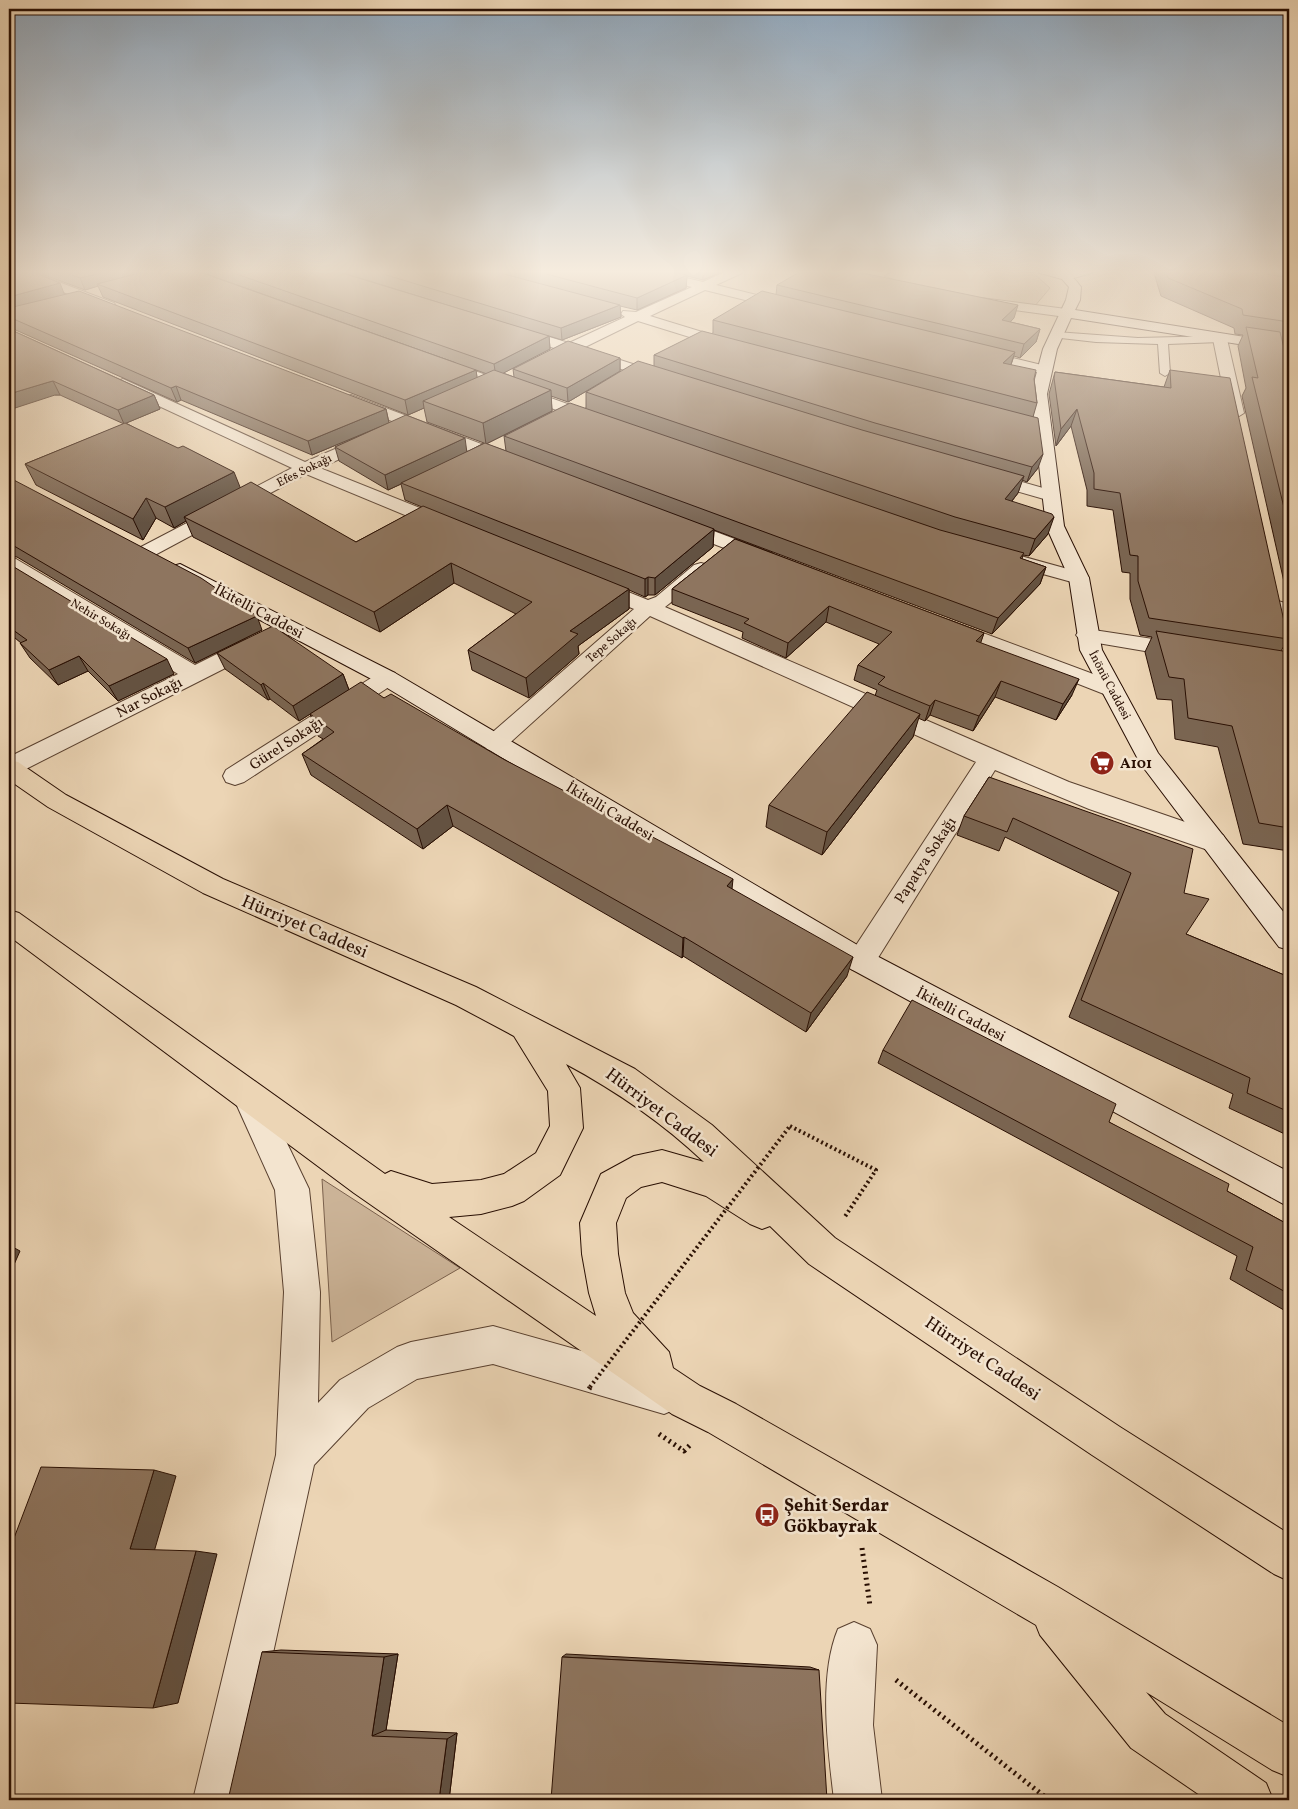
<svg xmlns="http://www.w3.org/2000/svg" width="1298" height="1809" viewBox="0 0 1298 1809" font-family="Vollkorn,serif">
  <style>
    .green { fill: #cbb397; stroke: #7a604c }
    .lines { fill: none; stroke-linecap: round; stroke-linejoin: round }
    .stream { fill: #755d49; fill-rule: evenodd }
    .service-casing { stroke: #59402f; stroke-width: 2 }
    .minor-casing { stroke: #59402f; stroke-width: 2 }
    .secondary-casing { stroke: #280e02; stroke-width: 2 }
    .primary-casing { stroke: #280e02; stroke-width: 2 }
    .path-far1 { stroke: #280e02; stroke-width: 4; stroke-dasharray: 2 3; stroke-linecap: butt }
    .path { stroke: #280e02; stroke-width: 5; stroke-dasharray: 2 4; stroke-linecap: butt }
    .service { fill: #f3e4cf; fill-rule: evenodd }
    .minor { fill: #f3e4cf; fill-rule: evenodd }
    .secondary { fill: #f3e4cf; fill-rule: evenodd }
    .primary { fill: #ecd5b5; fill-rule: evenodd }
    .path-bridge-far1 { stroke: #280e02; stroke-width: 4; stroke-dasharray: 2 3; stroke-linecap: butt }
    .path-bridge { stroke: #280e02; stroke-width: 5; stroke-dasharray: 2 4; stroke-linecap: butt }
    .wall { fill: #7a6552; stroke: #280e02; fill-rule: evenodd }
    .shaded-wall { fill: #635242; stroke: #280e02 }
    .building { fill: #8e755f; stroke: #280e02 }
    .labels { text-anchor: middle; stroke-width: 5; stroke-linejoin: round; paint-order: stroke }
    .far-street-label { font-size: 12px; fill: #280e02; stroke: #f3e4cf }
    .street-label { font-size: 15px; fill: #280e02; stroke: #f3e4cf }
    .poi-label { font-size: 15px; font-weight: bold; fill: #280e02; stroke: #f3e4cf; text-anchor: start }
    .near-street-label { font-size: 18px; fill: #280e02; stroke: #f3e4cf }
    .near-poi-label { font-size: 18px; font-weight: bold; fill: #280e02; stroke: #f3e4cf; text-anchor: start }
  </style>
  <rect width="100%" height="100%" fill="#ecd5b5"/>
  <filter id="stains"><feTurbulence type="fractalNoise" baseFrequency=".004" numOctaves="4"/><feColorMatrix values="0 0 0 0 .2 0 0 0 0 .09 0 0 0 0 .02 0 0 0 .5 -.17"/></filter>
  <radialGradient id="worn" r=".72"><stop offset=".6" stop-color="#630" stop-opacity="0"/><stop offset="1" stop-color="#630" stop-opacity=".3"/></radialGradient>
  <path class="green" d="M894,270H1015L1033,273L1050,288L1034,307L1017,306L907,284L884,276Z
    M322,1179L460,1268L332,1342Z"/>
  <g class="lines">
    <path class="stream" d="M1139,270H1149L1173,274L1170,276Z"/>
    <defs>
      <path id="service" d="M1056,332L1138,338L1220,336L1225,339L1220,342L1168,344L1170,373L1165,376L1160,373L1158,344L1096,342L1052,337V333Z"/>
      <path id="minor" d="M11,270H27L114,303L116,306L114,309H104Z
        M634,270H653L703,282L729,270H744L742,273L716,285L794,304L796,307L789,311L705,290L650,316L735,342L737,345L735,348H725L638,321L583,348L670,376L672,379L665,383L571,353L562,356L557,355L555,352L557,349L508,333L506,330L513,326L569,343L625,317L621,314L623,311L636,312L692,287L636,273Z
        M1076,270H1094L1092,273L1066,280L1060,276L1062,273Z
        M981,298L1066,309L1073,313L1066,317L976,305L974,302L976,299Z
        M1220,335L1227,339L1244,413L1236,418L1228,413L1213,339Z
        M976,349L1050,367L1052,370L1045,374L971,356L969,353Z
        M441,359L604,417L606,420L598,425L592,423L436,366L434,363Z
        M123,379L305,462L365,436H377L379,439L377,442L320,468L455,522L457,526L455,530H441L306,474L153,556H139L136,552L139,548L292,468L118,387L115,384L118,381Z
        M351,395L516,457L518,461L516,465H504L346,403L343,400L346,397Z
        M983,471L1057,492L1060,496L1057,500L1051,501L977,480L974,476L977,472Z
        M679,518L772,553L775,557L772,561H758L672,528L670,524L672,520Z
        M1010,553L1086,574L1089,578L1086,582L1079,584L1003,563L1000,559L1003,555Z
        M9,557L16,559L195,665L245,640L253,638L261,640L264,645L261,650L18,773L9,775V757L178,674L9,571Z
        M701,563L708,565L711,569L708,573L665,607L1069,782L1223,835L1227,842L1223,849L1214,852L1205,849L1089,809L995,770L871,969L861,973L851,969L847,961L851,953L976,762L650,616L503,749L495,751L487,749L483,743L487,737L634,609L587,589L584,585L587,581H601L648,600L656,597L694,565Z
        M1278,601L1285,603L1289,612V664L1281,662L1278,657L1268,607L1271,603Z
        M948,620L1120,684L1123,689L1120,694L1112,696L1104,694L941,630L938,626L941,622Z
        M1087,629L1186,644L1194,646L1197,651L1194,656L1186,658L1080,640L1076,635L1080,630Z
        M387,671L395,673L398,678L395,683L244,782L235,785L226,782L223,776L226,770L379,673Z
        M250,1084L261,1089L309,1189L320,1292L318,1403L340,1380L397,1347L411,1342L493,1326L664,1374L678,1380L684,1394L678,1408L664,1414L493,1364L417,1379L368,1408L314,1465L241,1800H193L276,1455L284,1292L275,1190L234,1099L239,1089Z
        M854,1622L870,1629L877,1645L873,1725L882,1800H834C828,1749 818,1677 838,1629Z"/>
      <path id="secondary" d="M1038,270C1058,268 1069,270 1081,287L1080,300L1075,310L1289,344V352L1071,318L1057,349L1047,394L1064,526L1089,578L1102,650L1158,753L1289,919V950L1279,947L1140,763L1080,650L1069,578L1046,526L1031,394L1043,349L1066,300L1069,287L1062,279L1040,273Z
        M180,564L395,673L871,953L1289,1172V1207L851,969L379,683L173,574L170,570L173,566Z"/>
      <path id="primary" d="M9,760L18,762L66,795L223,879L476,987L635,1069L712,1125L835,1238L1120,1427L1289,1534V1581L1274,1574L1092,1455L809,1264L770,1226L762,1229L750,1224L706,1196L662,1182L641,1187L626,1198L616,1223L618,1254L625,1293L633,1313L669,1352L673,1368L700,1386L736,1404L1058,1587L1289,1726V1777L1272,1770L1146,1692L1165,1714L1266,1783L1273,1800H1207L1131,1748L1040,1635L1036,1625L708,1432L672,1414L354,1193L9,936V910L19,913L385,1174L391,1171L432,1184L481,1180L504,1174L536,1153L550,1126L548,1091L514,1036L456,1005L203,893L48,807L9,780ZM566,1064C616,1091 663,1123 704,1162L662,1150L634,1156L601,1174L580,1223L582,1254L589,1293L596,1316L449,1217L481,1214L512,1206L524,1201L560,1175L583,1128L580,1088Z"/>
    </defs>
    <use href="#service" class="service-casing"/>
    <use href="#minor" class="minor-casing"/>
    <use href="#secondary" class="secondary-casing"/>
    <use href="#primary" class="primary-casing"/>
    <path class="path-far1" d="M790,1126L876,1170L844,1218"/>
    <path class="path" d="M659,1434L684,1451L690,1445
      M862,1548L870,1606
      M896,1680L1049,1800"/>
    <use href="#service" class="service"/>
    <use href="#minor" class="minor"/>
    <use href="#secondary" class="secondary"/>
    <use href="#primary" class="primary"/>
    <path class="path-bridge-far1" d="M590,1387L790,1126"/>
    <path class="path-bridge" d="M589,1389L591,1386"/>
  </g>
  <path class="wall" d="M9,270L65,294L386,409L389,423L467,452L484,443L427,422L424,408L408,415L103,297L98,286L85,290L31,270H194L456,363L195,270H332L540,334L334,270H726L703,280L687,276L686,288L637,310L620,306L621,317L562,340L549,336L550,349L503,373L514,377L513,369L620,358V371L568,402L551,396L552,411L486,444L506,451L504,436L586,408V392L654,366V355L713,333V320L776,295L777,285L1014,318L1010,322L1040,329L1036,342L1020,358L1014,356L1011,365L1034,379L1037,403L1033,417L1038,468L1027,482L1022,480L1018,493L1012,501L1048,534L1029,556L1023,555L1022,559L1046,567L1040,584L992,634L714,530L713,547L655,595H648L645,597L629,590V609L578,646L579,654L529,698L472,670L468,650L516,614L454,583L380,632L193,537L186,521L174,528L156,518L143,540L36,485L25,464L124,424L60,395H55L9,329L154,395L160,409L126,423L240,488L356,542L422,507L405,500L401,484L388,490L339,461L335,447L384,425L312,455L181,400L177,402L9,327ZM476,370L487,374L477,378Z
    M1156,270H1289V342L1282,341L1289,369V604L1242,396L1246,388L1238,346L1243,335L1235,334L1234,328L1161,296L1154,273Z
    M1170,370L1288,639L1281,651L1289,652V851L1243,844L1218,747L1175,739L1172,700L1157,699L1145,652L1152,637L1140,635L1130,599V573L1122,572L1113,510L1087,506V490L1071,426L1056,446L1049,394L1055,372L1164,387Z
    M9,478L262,630L195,663L17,557L9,556Z
    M735,539L984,633L980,643L1072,695L1056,720L995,697L973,731L930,715L925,721L918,718L913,737L822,855L766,827L769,805L875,696L877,690L854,680L858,665L879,644L826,622L786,658L742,638L743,632L672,604V589Z
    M9,564L174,674L118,701L88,671L58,685L30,658L20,643H21L9,633Z
    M217,653L343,674L349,690L384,698L505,760L732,889L847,976L806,1032L683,956L682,958L453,826L423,849L311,775L302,754L323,739L318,736L310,714L299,721L270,699L268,700L225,669Z
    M989,777L1184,893L1186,934L1289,977V1136L1229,1108L1233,1094L1069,1017L1119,892L1005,837L999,851L957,835L964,816Z
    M883,1050L1109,1122L1227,1191L1289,1225V1313L1230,1279L1237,1256L878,1063Z
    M281,1650L398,1654L386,1730L457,1733L449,1800L262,1652Z
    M566,1654L810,1667L819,1670L562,1657Z"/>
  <path class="shaded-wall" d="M112,270H162L97,284L98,286L85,290L80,278Z
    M703,270H726L703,280Z
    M687,275L686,288L637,310V298Z
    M60,283L65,296L9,311V297Z
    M620,305L621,317L562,340L561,328Z
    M1018,305L1014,318L999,334L1002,320Z
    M1040,329L1036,342L1020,358L1024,344Z
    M549,336L550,349L496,377L494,364Z
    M1015,352L1010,367L1003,363Z
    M620,358V371L568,402L567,388Z
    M476,370L478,384L423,401L424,408L408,415L405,400Z
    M53,381L60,395H55L9,410V394L49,382Z
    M176,386L181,400L177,402L171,388Z
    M551,390L552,411L486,444L483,423Z
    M154,395L160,409L124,424L118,410Z
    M386,409L389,423L312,455L308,441Z
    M1077,409L1071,426L1056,446L1061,429Z
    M465,438L467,453L401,483V484L388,490L385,475Z
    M1043,454L1038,468L1027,482L1032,467Z
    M234,472L242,492L184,517L186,521L174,528L165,507Z
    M1024,476L1018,493L1000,516L1005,499Z
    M146,498L156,518L143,540L133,519Z
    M1054,517L1048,534L1029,556L1035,539Z
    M714,529L713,547L655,595V578Z
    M451,563L454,583L380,632L374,612Z
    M1046,567L1040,584L992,634L998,618Z
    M648,577V595L645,597V579Z
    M629,589V609L578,646L579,654L529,698L526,678L570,631Z
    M829,606L826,622L786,658L788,643Z
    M257,616L262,630L195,663L188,648Z
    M984,633L979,648L976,641Z
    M79,656L88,671L58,685L49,670Z
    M167,659L174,674L118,701L109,686Z
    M343,674L349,690L299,721L293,706Z
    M1079,679L1072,695L1056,720L1063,704Z
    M1001,681L995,697L973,731L979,716Z
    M263,683L270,699L268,700L261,685Z
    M935,700L930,715L925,721L930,706Z
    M920,714L913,737L822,855L827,832Z
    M447,805L453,826L423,849L417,829Z
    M733,879L731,899L727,886Z
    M684,937L683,956L682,958L683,938Z
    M853,957L847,976L806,1032L811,1013Z
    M9,1245L20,1251L9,1276Z
    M154,1470L176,1476L154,1552L130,1549Z
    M196,1551L217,1554L178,1703L153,1708Z
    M398,1654L386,1730L372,1736L384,1657Z
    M457,1733L449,1800H439L447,1739Z"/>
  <path class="building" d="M9,270H28L60,283L9,297Z
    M58,270H112L80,278Z
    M151,270H194L476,370L405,400L97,284Z
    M225,270H332L549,336L494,364Z
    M370,270H489L620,305L561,328Z
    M531,270H663L687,275L637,298Z
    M803,270H848L1018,305L1002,320L1040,329L1024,344L777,285Z
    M1165,270H1242L1289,278V322L1243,315L1242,309L1168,278Z
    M79,291L386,409L308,441L176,386L171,388L9,317V308Z
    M762,291L1015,352L1003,363L1036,370L1034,379L1037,403L713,320Z
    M1246,327L1280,332L1289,369V528L1252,377L1258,378Z
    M9,329L154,395L118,410L53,381L49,382L9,394Z
    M702,331L1038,418L1043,454L1032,467L875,423L654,355Z
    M568,341L620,358L567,388L513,369Z
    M638,361L862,430L1024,476L1005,499L1052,514L1054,517L1035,539L955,517L586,392Z
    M494,370L551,390L483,423L423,401Z
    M1170,370L1230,378L1288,639L1149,618L1138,581V556L1130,555L1120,493L1094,489V473L1077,409L1061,429L1054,378L1055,372L1171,388Z
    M570,403L940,530L1024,553L1020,558L1046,567L998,618L504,436Z
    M406,415L465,438L385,475L335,447Z
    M125,423L178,448L183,446L234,472L165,507L146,498L133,519L25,464Z
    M485,443L714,529L655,578L648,577L645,579L401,483Z
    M9,478H10L201,578L257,616L188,648L9,543Z
    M251,482L356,542L423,506L629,589L570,631L578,634L526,678L468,650L532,602L451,563L374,612L184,517Z
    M735,539L984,633L976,641L1079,679L1063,704L1001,681L979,716L935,700L930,706L891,690L878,684L885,677L858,665L892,632L829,606L788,643L744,623L749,619L672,589Z
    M9,564L167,659L109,686L79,656L49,670L20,643L27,640L9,627Z
    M273,626L343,674L293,706L263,683L261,685L217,653Z
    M1156,631L1289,652V828L1259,823L1232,726L1188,718L1184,679L1169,677Z
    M361,682L384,698L391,694L505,760L733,879L727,886L853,957L811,1013L684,937L683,938L447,805L417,829L302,754L334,732L310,714Z
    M867,692L920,714L827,832L769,805Z
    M989,777L1193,849L1184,893L1209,899L1186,934L1289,977V1112L1247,1093L1250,1078L1081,1000L1131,873L1013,818L1007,832L964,816Z
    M912,1000L1116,1104L1109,1122L1229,1184L1227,1191L1289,1225V1294L1246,1270L1253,1247L883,1050Z
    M41,1467L154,1470L130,1549L196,1551L153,1708L9,1703V1546H11Z
    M262,1652L384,1657L372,1736L447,1739L439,1800H228Z
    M562,1657L819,1670L827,1800H551Z"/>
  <linearGradient id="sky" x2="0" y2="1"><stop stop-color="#8fa6bb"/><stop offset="0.52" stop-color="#f6ecde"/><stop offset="1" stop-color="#f6ecde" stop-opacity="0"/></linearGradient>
  <rect width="1298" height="523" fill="url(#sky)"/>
  <defs>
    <symbol id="supermarket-disc" viewBox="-11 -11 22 22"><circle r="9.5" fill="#8f2418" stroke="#f3e4cf"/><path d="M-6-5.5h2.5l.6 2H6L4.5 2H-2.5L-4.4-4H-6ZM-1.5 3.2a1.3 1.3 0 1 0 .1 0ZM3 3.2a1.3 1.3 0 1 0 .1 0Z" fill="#fff"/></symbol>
    <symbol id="bus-disc" viewBox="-11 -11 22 22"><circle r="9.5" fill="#8f2418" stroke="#f3e4cf"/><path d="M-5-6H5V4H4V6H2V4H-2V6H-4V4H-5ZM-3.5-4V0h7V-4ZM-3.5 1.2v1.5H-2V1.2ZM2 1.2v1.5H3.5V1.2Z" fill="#fff"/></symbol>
  </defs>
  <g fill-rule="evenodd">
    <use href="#supermarket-disc" x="1088" y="749" width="28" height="28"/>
    <use href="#bus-disc" x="753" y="1501" width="28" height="28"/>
  </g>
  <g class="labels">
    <g class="far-street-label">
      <text transform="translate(304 470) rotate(-26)" y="4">Efes Sokağı</text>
      <text transform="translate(101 619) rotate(31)" y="4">Nehir Sokağı</text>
      <text transform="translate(611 640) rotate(-41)" y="4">Tepe Sokağı</text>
      <text transform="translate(1110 685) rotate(62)" y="4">İnönü Caddesi</text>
    </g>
    <g class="street-label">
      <text transform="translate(259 611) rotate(28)" y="5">İkitelli Caddesi</text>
      <text transform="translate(149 697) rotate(-27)" y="5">Nar Sokağı</text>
      <text transform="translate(286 743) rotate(-33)" y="5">Gürel Sokağı</text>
      <text transform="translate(610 811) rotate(31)" y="5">İkitelli Caddesi</text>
      <text transform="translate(925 860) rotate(-57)" y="5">Papatya Sokağı</text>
      <text transform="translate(961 1014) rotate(28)" y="5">İkitelli Caddesi</text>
    </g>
    <g class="poi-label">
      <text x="1120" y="768">A101</text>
    </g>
    <g class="near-street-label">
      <text transform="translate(305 926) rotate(23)" y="6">Hürriyet Caddesi</text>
      <text transform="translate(662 1112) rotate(37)" y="6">Hürriyet Caddesi</text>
      <text transform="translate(983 1358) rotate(34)" y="6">Hürriyet Caddesi</text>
    </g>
    <g class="near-poi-label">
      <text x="784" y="1511">Şehit Serdar<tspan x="784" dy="21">Gökbayrak</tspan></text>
    </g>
  </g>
  <rect width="1298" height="1809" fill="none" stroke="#ecd5b5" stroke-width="30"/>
  <rect x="10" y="10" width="1278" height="1789" fill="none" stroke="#280e02" stroke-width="2.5"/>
  <rect x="15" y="15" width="1268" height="1779" fill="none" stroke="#280e02"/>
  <rect width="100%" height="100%" filter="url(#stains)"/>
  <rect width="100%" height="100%" fill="url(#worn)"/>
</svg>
